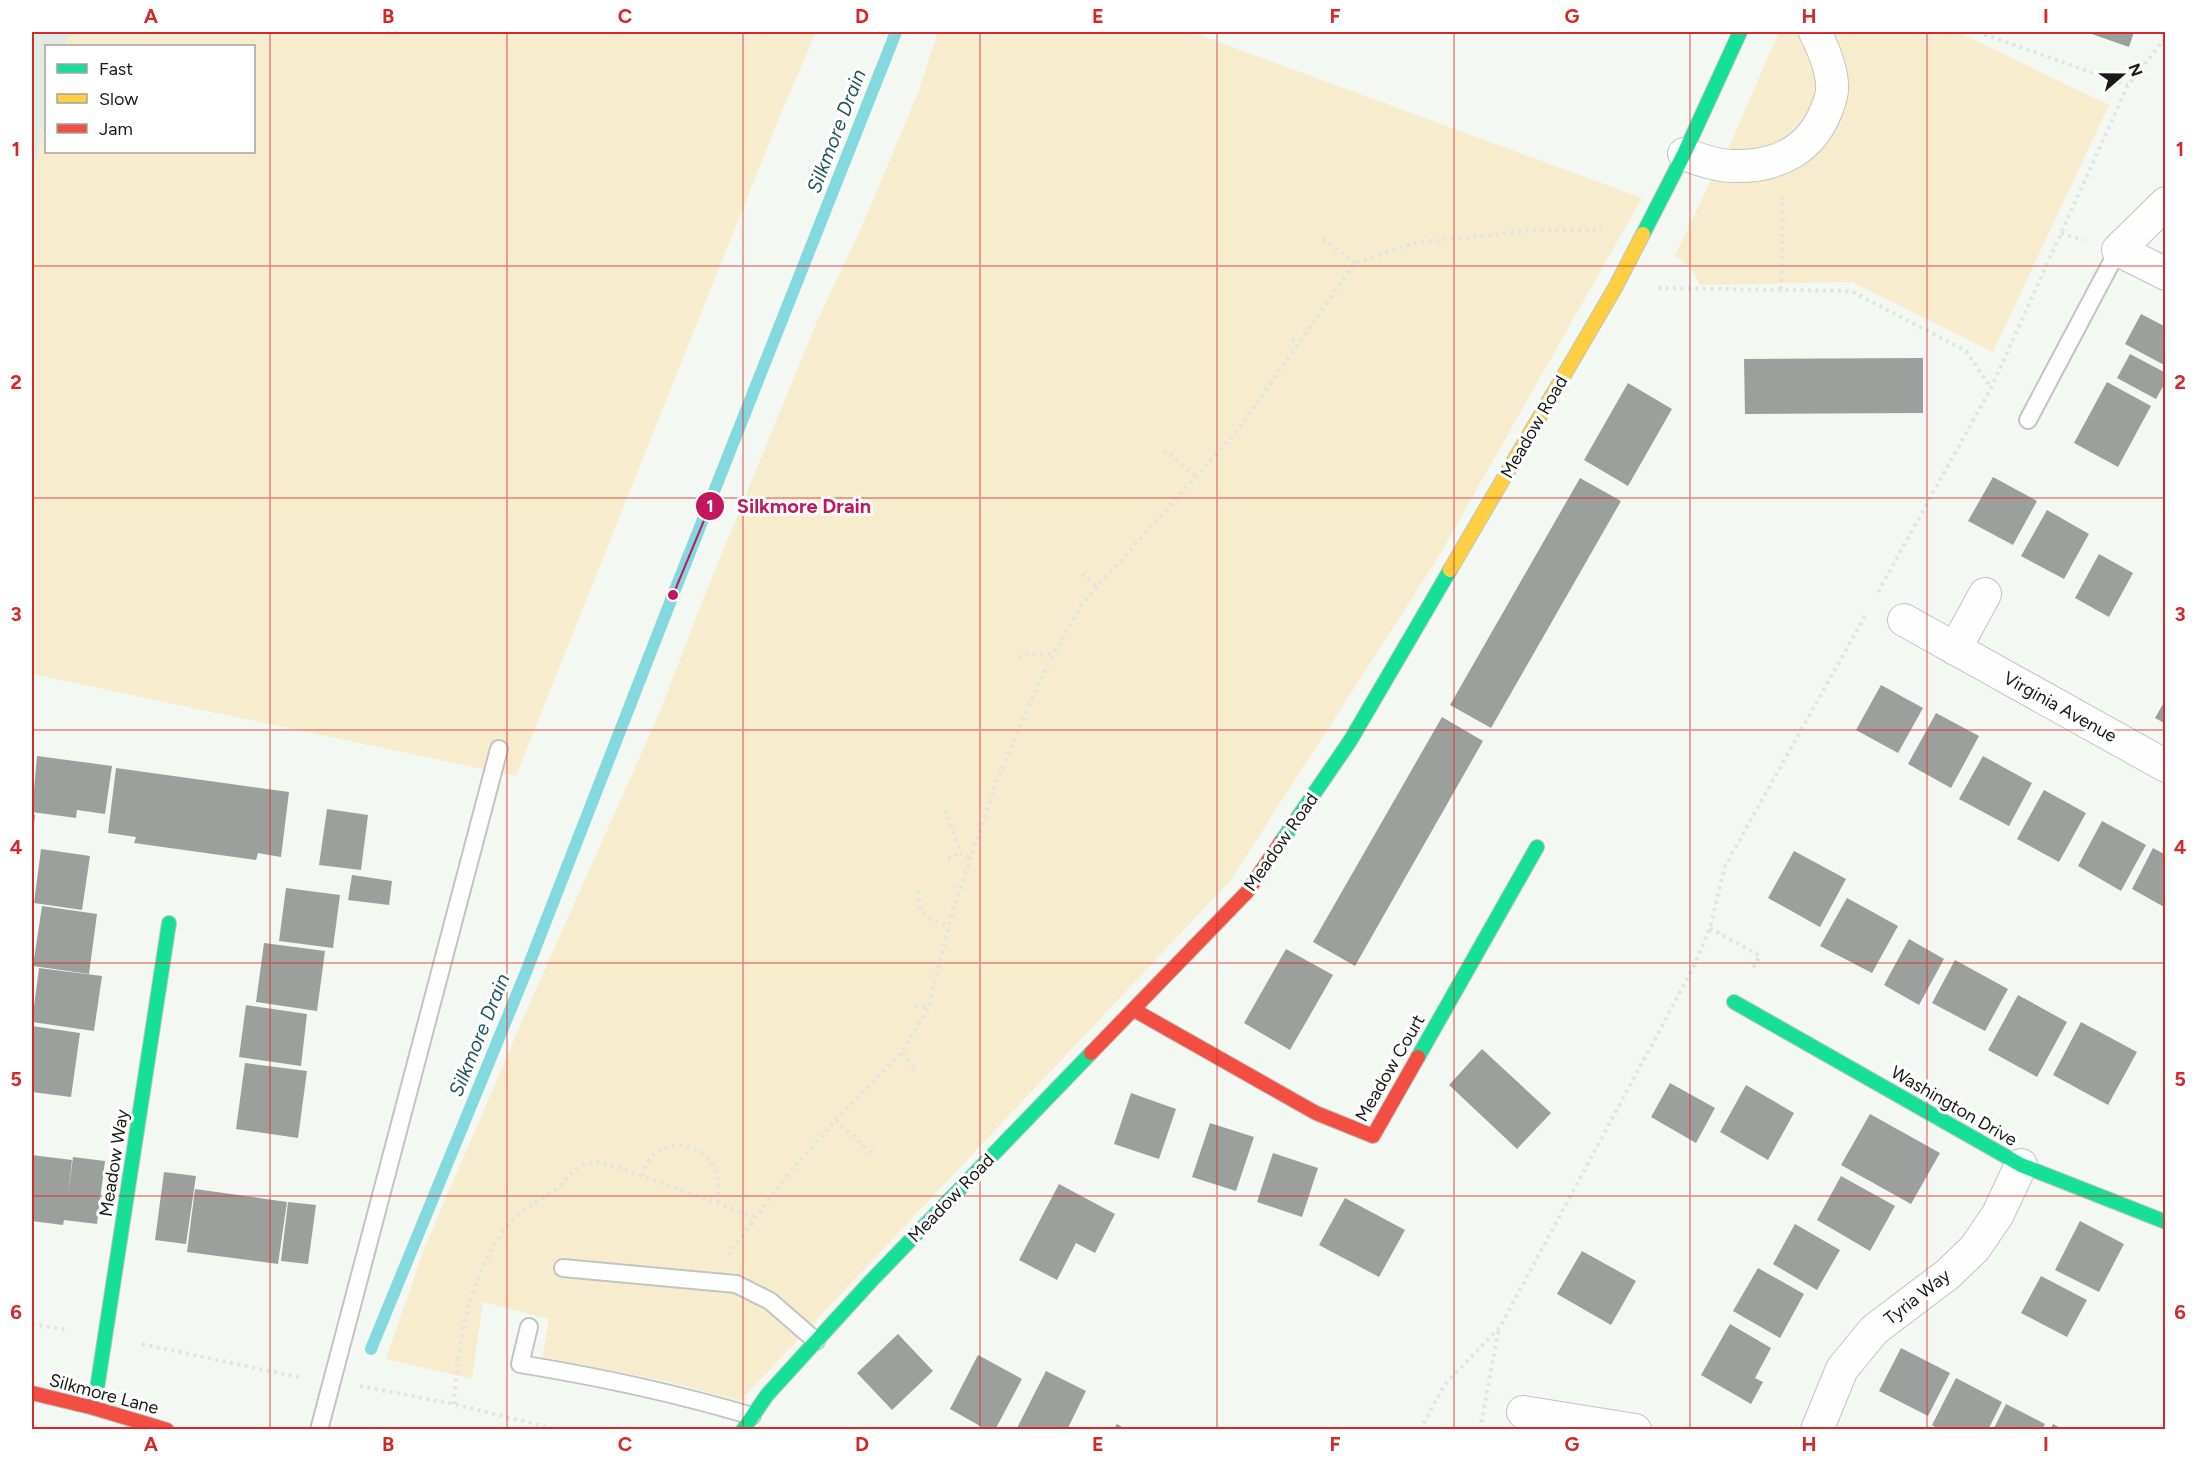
<svg xmlns="http://www.w3.org/2000/svg" width="2197" height="1461" viewBox="0 0 2197 1461" font-family="Figtree,sans-serif">
  <style>
    .built { fill: #e2ebe1 }
    .green { fill: #f8eccf }
    .lines { fill: none; stroke-linecap: round; stroke-linejoin: round }
    .stream { stroke: #83d9de; stroke-width: 12 }
    .building { fill: #9ca09d }
    .lane-casing { stroke: #c1c5c0; stroke-width: 20 }
    .street-casing { stroke: #c1c5c0; stroke-width: 34 }
    .fast-casing { stroke: #c1c5c0; stroke-width: 16 }
    .slow-casing { stroke: #c1c5c0; stroke-width: 16 }
    .jam-casing { stroke: #c1c5c0; stroke-width: 16 }
    .path { stroke: #e2e4e2; stroke-width: 4; stroke-dasharray: 3 4.5; stroke-linecap: butt }
    .lane { stroke: #fdfefd; stroke-width: 16 }
    .street { stroke: #fdfefd; stroke-width: 32 }
    .fast { stroke: #16e098; stroke-width: 14 }
    .slow { stroke: #ffcf43; stroke-width: 14 }
    .jam { stroke: #f24e42; stroke-width: 14 }
    .grid { fill: none; stroke: #d62828; stroke-width: 1.5; stroke-opacity: 0.55 }
    .labels { text-anchor: middle; stroke-width: 6; stroke-linejoin: round; paint-order: stroke }
    .street-label { font-size: 18px; fill: #171a17; stroke: #fff }
    .water-label { font-size: 20px; font-style: italic; fill: #25585c; stroke: #fff }
    .leader { fill: none; stroke: #c2185b; stroke-width: 2 }
    .callout-dot { fill: #c2185b; stroke: #fff; stroke-width: 2 }
    .mark-label { font-size: 18px; text-anchor: middle; font-weight: bold; fill: #fff }
    .callout-label { font-size: 20px; text-anchor: middle; font-weight: bold; fill: #c2185b; stroke: #fff; stroke-width: 6; stroke-linejoin: round; paint-order: stroke }
    .neatline { fill: none; stroke: #d62828; stroke-width: 2 }
    .grid-label { font-size: 20px; text-anchor: middle; font-weight: bold; fill: #d62828 }
  </style>
  <rect width="100%" height="100%" fill="#f3f8f2"/>
  <path class="built" d="M32,32H69L65,46H46V120L32,179Z"/>
  <path class="green" d="M69,32H816L784,106L516,776L32,674V179L46,120V152H254V46H65Z
    M938,32H1191L1642,198L1436,561L1230,881L740,1401L670,1382L542,1357L549,1319L483,1302L472,1379L386,1359L424,1249L532,998L659,714L704,597L818,319L863,224L918,93Z
    M1779,32H1804L1824,85L1796,142L1725,156Z
    M1829,32H1958L2109,105L1993,352L1852,282L1700,285C1695,271 1687,264 1675,256L1712,177L1817,149Z"/>
  <g class="lines">
    <path class="stream" d="M371,1349L526,972L673,595L896,32"/>
  </g>
  <path class="building" d="M2086,32H2134L2129,47Z
    M2141,314L2166,327V366L2125,344Z
    M2130,354L2166,373V381L2156,399L2117,378Z
    M1923,358V413L1745,414L1744,359Z
    M2107,382L2151,406L2118,467L2074,443Z
    M1628,383L1672,409L1628,486L1584,460Z
    M1993,477L2037,501L2013,545L1968,521Z
    M1580,478L1621,501L1491,728L1450,705Z
    M2047,510L2089,534L2064,579L2021,556Z
    M2099,554L2133,573L2109,617L2075,598Z
    M1881,685L1923,708L1898,753L1856,730Z
    M2166,699V724L2155,718Z
    M1936,713L1979,736L1951,788L1908,764Z
    M1442,717L1483,741L1355,966L1313,942Z
    M37,756L112,766L105,814L77,810L76,818L32,812Z
    M1983,756L2032,783L2009,826L1959,799Z
    M116,768L289,792L281,857L258,853L256,860L134,843L136,837L108,833Z
    M2044,790L2086,813L2059,862L2017,839Z
    M327,809L368,815L361,870L319,865Z
    M32,814L35,815L33,835H32Z
    M2102,821L2146,845L2121,891L2078,866Z
    M2153,848L2166,855V908L2132,889Z
    M41,849L90,856L82,910L34,903Z
    M1794,851L1846,879L1820,927L1768,898Z
    M352,875L392,881L389,905L348,900Z
    M286,888L340,895L333,948L279,941Z
    M1847,898L1898,926L1872,973L1820,946Z
    M42,906L97,914L89,974L33,966Z
    M1909,939L1944,959L1919,1005L1884,985Z
    M264,943L325,951L317,1011L256,1002Z
    M1286,949L1333,975L1290,1050L1244,1023Z
    M1955,960L2008,989L1985,1031L1932,1003Z
    M39,968L102,976L94,1031L32,1022Z
    M2018,995L2067,1022L2037,1077L1988,1050Z
    M246,1005L307,1014L301,1066L239,1057Z
    M2081,1022L2137,1052L2108,1105L2053,1075Z
    M32,1026L80,1033L71,1097L32,1092Z
    M1482,1049L1551,1113L1517,1149L1449,1085Z
    M245,1063L307,1071L298,1138L236,1129Z
    M1670,1083L1715,1108L1696,1143L1651,1117Z
    M1746,1085L1794,1113L1768,1160L1720,1132Z
    M1131,1093L1176,1109L1159,1159L1114,1144Z
    M1870,1114L1940,1153L1911,1204L1841,1165Z
    M1210,1123L1254,1137L1236,1191L1192,1177Z
    M1273,1153L1318,1168L1302,1217L1257,1202Z
    M32,1155L72,1160L68,1195L73,1157L105,1161L97,1224L64,1220L63,1225L32,1221Z
    M164,1172L196,1176L186,1244L155,1240Z
    M1841,1176L1895,1206L1870,1251L1817,1220Z
    M1059,1184L1115,1214L1095,1253L1076,1243L1057,1280L1019,1260Z
    M195,1189L287,1202L278,1264L187,1252Z
    M1345,1198L1405,1230L1379,1277L1319,1245Z
    M288,1202L316,1205L308,1264L281,1261Z
    M2080,1221L2124,1244L2099,1292L2055,1270Z
    M1795,1224L1840,1250L1817,1290L1773,1264Z
    M1582,1251L1636,1281L1611,1325L1557,1294Z
    M1758,1268L1804,1294L1780,1338L1733,1311Z
    M2041,1276L2087,1300L2067,1337L2021,1313Z
    M1730,1324L1771,1348L1755,1378L1763,1382L1751,1404L1701,1375Z
    M898,1334L933,1371L892,1410L857,1373Z
    M1901,1348L1950,1373L1928,1416L1879,1391Z
    M978,1355L1022,1379L995,1430H987L950,1409Z
    M1046,1371L1086,1391L1067,1430H1016Z
    M1956,1378L2002,1402L1988,1430H1940L1932,1425Z
    M2006,1404L2045,1424L2042,1430H1993Z
    M1117,1424L1127,1430H1113Z
    M2053,1424L2064,1430H2050Z"/>
  <g class="lines">
    <defs>
      <path id="lane" d="M2028,420L2118,250
        M563,1268L736,1284L770,1301L816,1341
        M529,1327L520,1364C600,1377 675,1393 752,1416
        M319,1430L499,749"/>
      <path id="street" d="M1684,154C1701,160 1720,167 1738,166C1779,166 1811,149 1826,111C1829,104 1833,92 1832,84C1831,66 1823,48 1815,32
        M2166,203L2118,250L2166,274
        M1904,620L2166,766
        M1955,649L1985,594
        M1523,1412L1635,1430
        M1817,1430L1842,1369L1874,1330L1948,1274L1975,1248L1998,1214L2021,1165"/>
      <path id="fast" d="M1643,234L1684,154L1740,32
        M1281,842L1350,741L1450,570
        M1734,1002L2021,1165L2166,1222
        M1418,1057L1537,847
        M94,1408L169,923
        M743,1430L767,1395L872,1280L1091,1053"/>
      <path id="slow" d="M1450,570L1615,288L1643,234"/>
      <path id="jam" d="M1134,1010L1316,1113L1373,1136L1418,1057
        M1091,1053L1247,892L1281,842
        M32,1393L94,1408L167,1430"/>
    </defs>
    <use href="#lane" class="lane-casing"/>
    <use href="#street" class="street-casing"/>
    <use href="#fast" class="fast-casing"/>
    <use href="#slow" class="slow-casing"/>
    <use href="#jam" class="jam-casing"/>
    <path class="path" d="M1977,32L2128,85
      M2061,233L2083,240
      M1323,239L1355,263
      M1658,288L1851,291L1966,351L1991,388
      M1781,289L1783,197
      M1292,339L1298,343
      M1164,450L1196,476
      M1082,574L1098,587
      M1878,592L1991,388L2128,85L2166,37
      M1018,657L1030,654H1054
      M946,810L960,853L970,858
      M948,859L960,853
      M918,891C920,918 925,917 949,926
      M1710,928L1760,956L1752,970
      M915,1005L928,1008
      M901,1053L916,1068L912,1072
      M836,1120L871,1153L874,1149
      M643,1176C651,1124 730,1142 717,1202
      M728,1255L791,1170L836,1120L901,1053L928,1008L953,910L996,783L1042,675L1082,604L1240,427L1355,263L1414,243L1535,230H1602
      M32,1324L67,1330
      M142,1344L302,1378
      M360,1386L454,1404L559,1430
      M454,1404C457,1344 470,1270 510,1223C522,1209 540,1201 554,1190C575,1174 571,1162 602,1162L756,1217
      M1420,1430L1445,1384L1500,1327L1693,968L1710,928L1725,866L1866,614
      M1480,1430L1499,1328"/>
    <use href="#lane" class="lane"/>
    <use href="#street" class="street"/>
    <use href="#fast" class="fast"/>
    <use href="#slow" class="slow"/>
    <use href="#jam" class="jam"/>
  </g>
  <path class="grid" d="M270,32V1430M507,32V1430M743,32V1430M980,32V1430M1217,32V1430M1454,32V1430M1690,32V1430M1927,32V1430M32,266H2166M32,498H2166M32,730H2166M32,963H2166M32,1196H2166"/>
  <g class="labels">
    <g class="street-label">
      <text transform="translate(1534 427) rotate(-60)" y="6">Meadow Road</text>
      <text transform="translate(2060 707) rotate(29)" y="6">Virginia Avenue</text>
      <text transform="translate(1281 842) rotate(-55)" y="6">Meadow Road</text>
      <text transform="translate(1390 1068) rotate(-60)" y="6">Meadow Court</text>
      <text transform="translate(1954 1106) rotate(30)" y="6">Washington Drive</text>
      <text transform="translate(114 1163) rotate(-81)" y="6">Meadow Way</text>
      <text transform="translate(951 1198) rotate(-46)" y="6">Meadow Road</text>
      <text transform="translate(1917 1297) rotate(-38)" y="6">Tyria Way</text>
      <text transform="translate(104 1394) rotate(15)" y="6">Silkmore Lane</text>
    </g>
    <g class="water-label">
      <text transform="translate(836 131) rotate(-69)" y="7">Silkmore Drain</text>
      <text transform="translate(479 1035) rotate(-68)" y="7">Silkmore Drain</text>
    </g>
  </g>
  <path class="leader" d="M673 595L710 506"/>
  <g class="callout-dot">
    <circle cx="673" cy="595" r="6"/>
    <circle cx="710" cy="506" r="15"/>
  </g>
  <g class="mark-label">
    <text x="710" y="512">1</text>
  </g>
  <g class="callout-label">
    <text x="804" y="513">Silkmore Drain</text>
  </g>
  <rect width="2197" height="1461" fill="none" stroke="#ffffff" stroke-width="66"/>
  <rect x="45" y="45" width="210" height="108" fill="#ffffff" stroke="#a2a3a2" stroke-width="1.5"/>
  <rect x="57" y="64" width="30" height="9" fill="#16e098" stroke="#a2a3a2" stroke-width="1.5"/>
  <text x="99" y="75" font-size="18" fill="#171a17">Fast</text>
  <rect x="57" y="94" width="30" height="9" fill="#ffcf43" stroke="#a2a3a2" stroke-width="1.5"/>
  <text x="99" y="105" font-size="18" fill="#171a17">Slow</text>
  <rect x="57" y="124" width="30" height="9" fill="#f24e42" stroke="#a2a3a2" stroke-width="1.5"/>
  <text x="99" y="135" font-size="18" fill="#171a17">Jam</text>
  <g transform="translate(2122 75) rotate(70)" stroke="#ffffff" stroke-width="4.5" paint-order="stroke">
  <path d="M0-4.5L10 22L0 15L-10 22Z" fill="#171a17"/>
  <text y="-9" font-size="16" font-weight="bold" text-anchor="middle" fill="#171a17">N</text>
  </g>
  <rect x="33" y="33" width="2131" height="1395" class="neatline"/>
  <g class="grid-label">
    <text x="151" y="23">A</text>
    <text x="388" y="23">B</text>
    <text x="625" y="23">C</text>
    <text x="862" y="23">D</text>
    <text x="1098" y="23">E</text>
    <text x="1335" y="23">F</text>
    <text x="1572" y="23">G</text>
    <text x="1809" y="23">H</text>
    <text x="2046" y="23">I</text>
    <text x="16" y="156">1</text>
    <text x="2180" y="156">1</text>
    <text x="16" y="389">2</text>
    <text x="2180" y="389">2</text>
    <text x="16" y="621">3</text>
    <text x="2180" y="621">3</text>
    <text x="16" y="854">4</text>
    <text x="2180" y="854">4</text>
    <text x="16" y="1086">5</text>
    <text x="2180" y="1086">5</text>
    <text x="16" y="1319">6</text>
    <text x="2180" y="1319">6</text>
    <text x="151" y="1451">A</text>
    <text x="388" y="1451">B</text>
    <text x="625" y="1451">C</text>
    <text x="862" y="1451">D</text>
    <text x="1098" y="1451">E</text>
    <text x="1335" y="1451">F</text>
    <text x="1572" y="1451">G</text>
    <text x="1809" y="1451">H</text>
    <text x="2046" y="1451">I</text>
  </g>
</svg>
